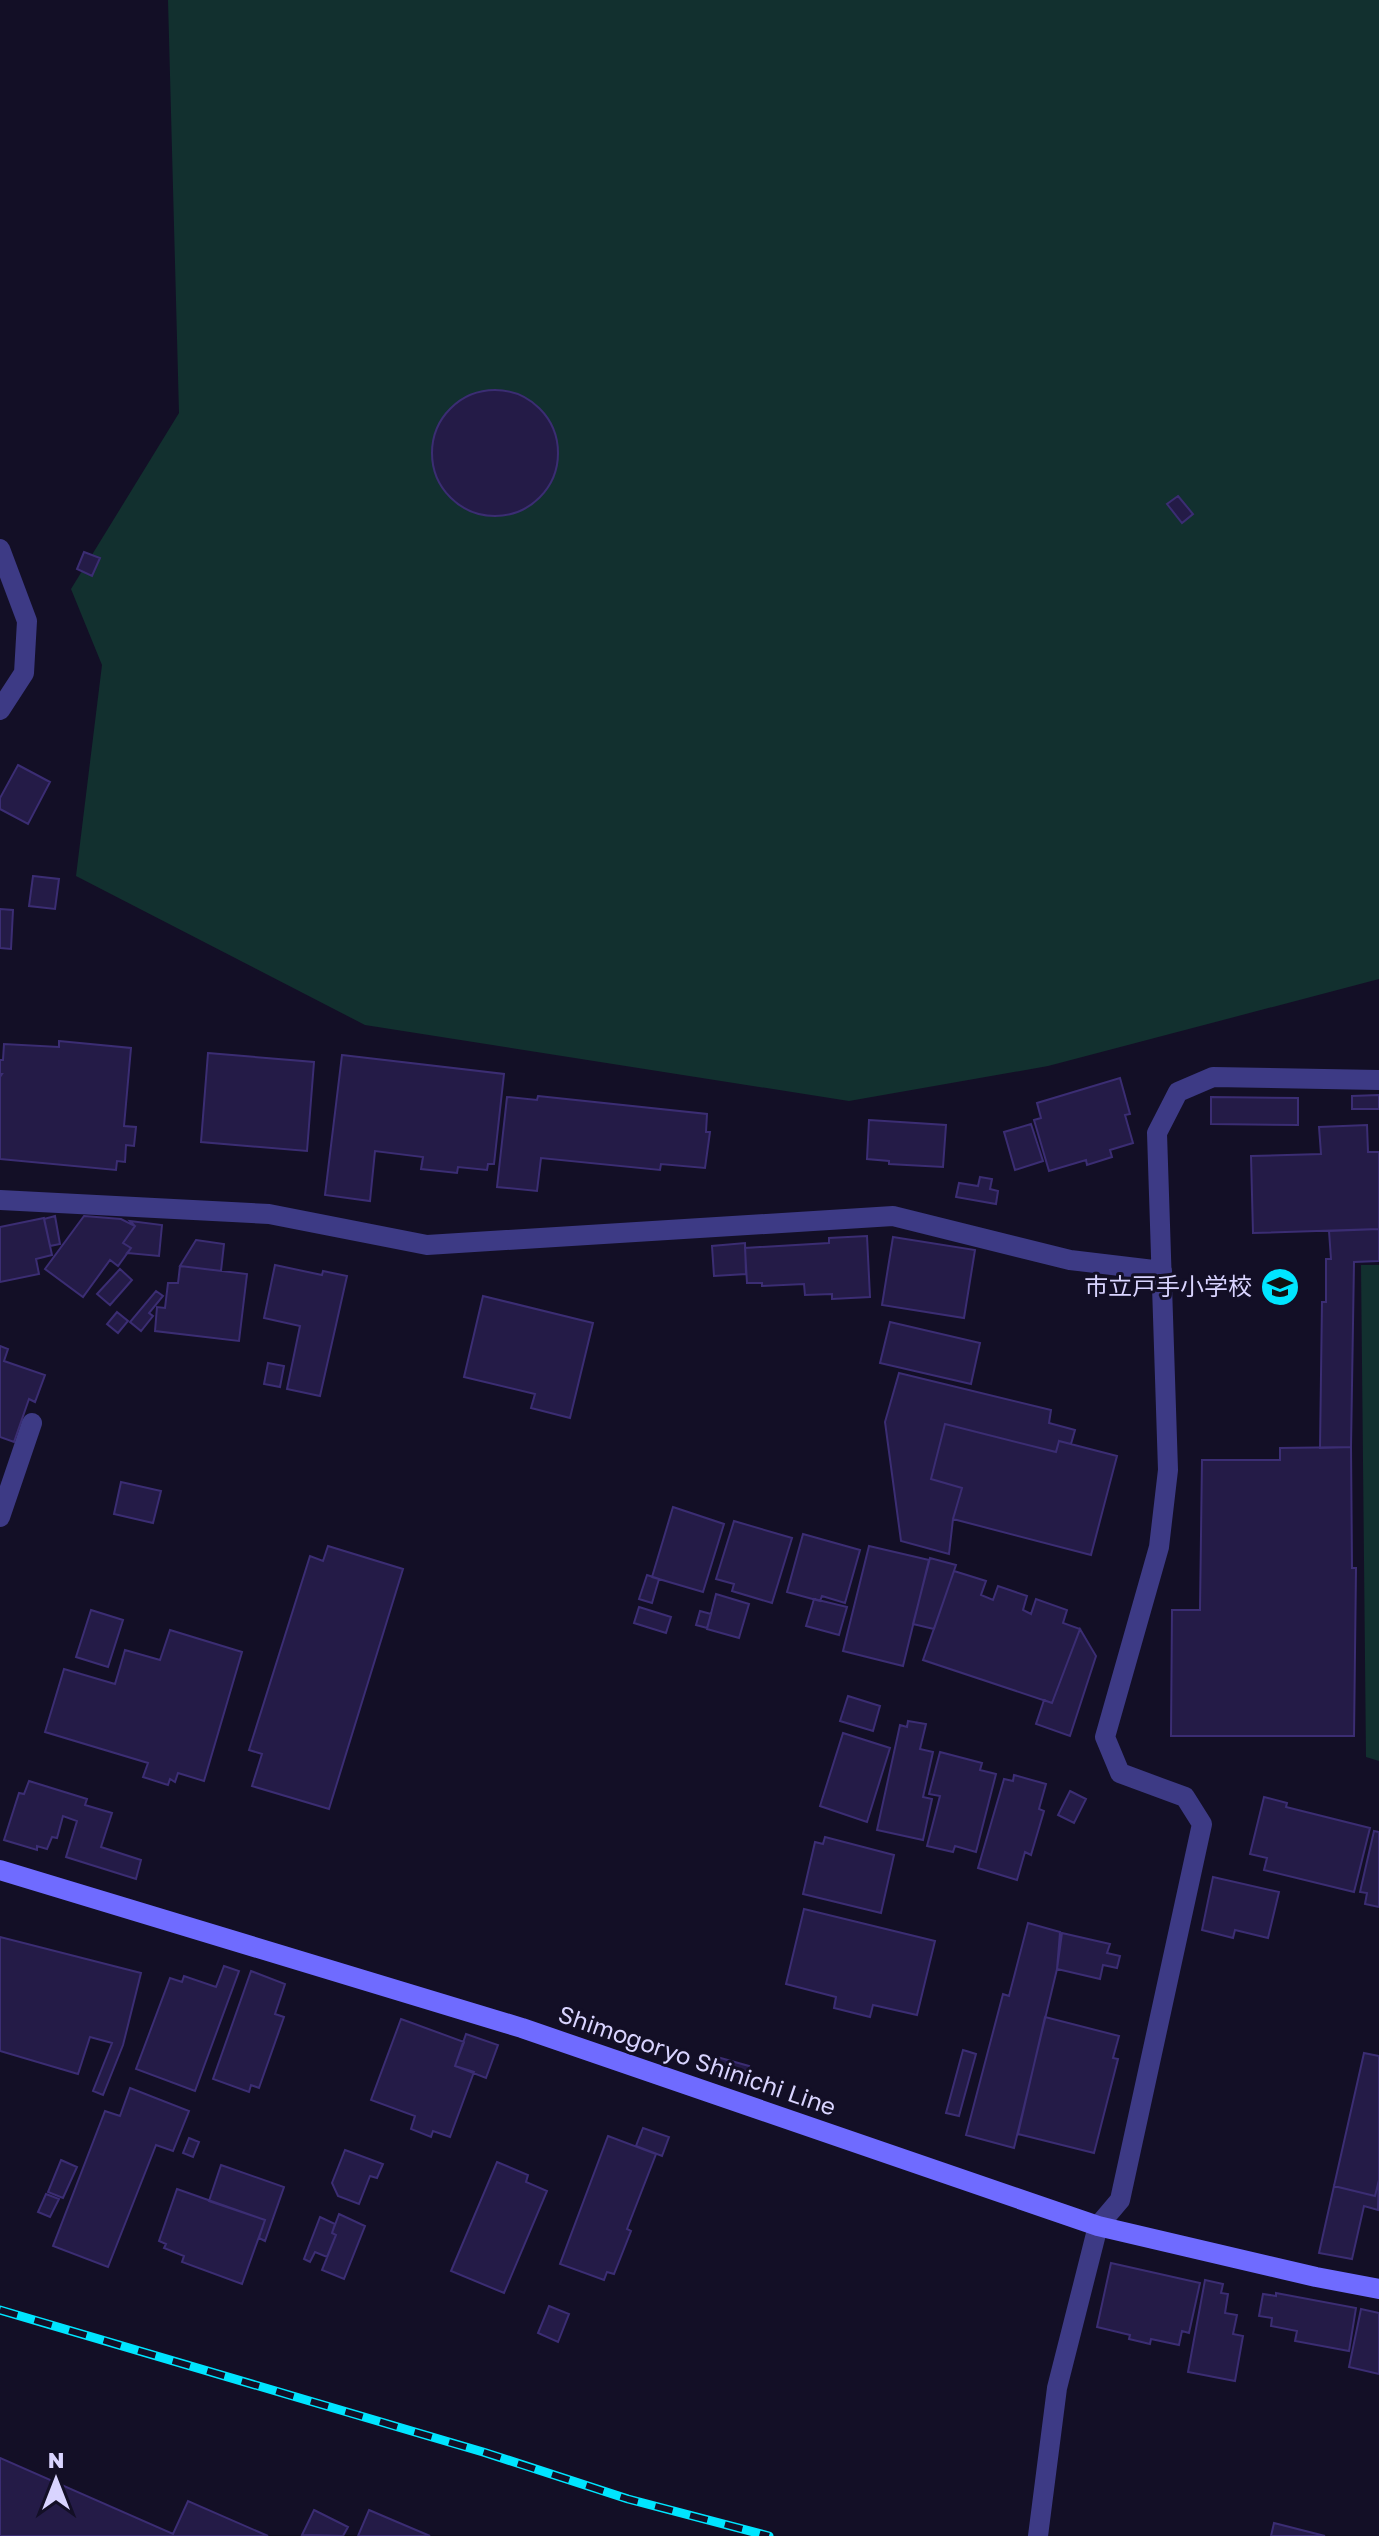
<svg xmlns="http://www.w3.org/2000/svg" width="1379" height="2536" viewBox="0 0 1379 2536" font-family="'Golos Text','Noto Sans JP',sans-serif">
  <style>
    .green { fill: #12302f }
    .building { fill: #241b47; stroke: #3b2d73; stroke-width: 2 }
    .lines { fill: none; stroke-linecap: round; stroke-linejoin: round }
    .minor { stroke: #3d3a85; stroke-width: 20 }
    .secondary { stroke: #6f6bff; stroke-width: 20 }
    .rail-casing { stroke: #00e5ff; stroke-width: 9 }
    .rail { stroke: #130f26; stroke-width: 6; stroke-dasharray: 18; stroke-linecap: butt }
    .labels { text-anchor: middle; stroke-width: 6; stroke-linejoin: round; paint-order: stroke }
    .poi-label { font-size: 24px; fill: #d9d4ff; stroke: #130f26; text-anchor: end }
    .street-label { font-size: 24px; fill: #d9d4ff; stroke: #130f26 }
  </style>
  <rect width="100%" height="100%" fill="#130f26"/>
  <path class="green" d="M168,0H1379V979L1048,1066L849,1101L365,1025L76,876L102,665L71,589L179,413Z
    M1361,1265H1379V1761L1366,1757Z"/>
  <path class="building" d="M432 453a63 63 0 1 1 126 0a63 63 0 1 1-126 0Z
    M1178,496L1193,514L1182,523L1167,504Z
    M84,552L100,558L92,576L77,569Z
    M18,765L50,782L28,824L0,809V798Z
    M33,876L59,879L55,909L29,906Z
    M0,909L13,910L11,949L0,948Z
    M59,1041L131,1048L124,1126L136,1127L134,1146L126,1145L125,1162L117,1161L116,1170L0,1159V1077L2,1074H0V1060H3L4,1044L59,1047Z
    M208,1053L314,1062L307,1151L201,1142Z
    M342,1055L504,1074L494,1164H488L487,1170L458,1167L457,1173L421,1169L423,1157L375,1151L370,1201L325,1195Z
    M1120,1078L1130,1114L1125,1115L1133,1143L1110,1150L1112,1157L1087,1165L1086,1160L1049,1171L1034,1120L1041,1118L1037,1103Z
    M1379,1095V1109H1352V1096Z
    M538,1096L707,1114L706,1132H710L705,1168L661,1164L660,1170L541,1158L537,1191L497,1187L507,1097L537,1100Z
    M1211,1097L1298,1098V1125L1211,1124Z
    M869,1120L946,1125L943,1167L889,1164V1161L867,1159Z
    M1031,1124L1043,1161L1015,1170L1004,1132Z
    M1367,1125L1368,1152H1379V1229L1253,1233L1251,1156L1321,1154L1319,1127Z
    M980,1177L992,1179L990,1189L998,1191L996,1204L956,1197L959,1183L978,1186Z
    M55,1216L60,1244L50,1246L44,1219Z
    M84,1216L121,1219L135,1226L123,1243L131,1248L118,1266L110,1260L83,1297L45,1269Z
    M44,1218L52,1255L36,1259L39,1274L0,1282V1227Z
    M130,1221L162,1225L159,1256L127,1253L131,1248L123,1243L135,1226Z
    M1379,1229V1261L1354,1262L1351,1447L1320,1448L1322,1302H1326V1259H1331L1329,1231Z
    M867,1236L870,1297L832,1299V1294L805,1295L804,1284L762,1286V1283H747L745,1248L829,1243V1238Z
    M893,1237L975,1250L964,1318L882,1305Z
    M196,1240L224,1244L221,1271L180,1266Z
    M745,1243L746,1274L714,1276L712,1246Z
    M275,1265L322,1275L323,1271L347,1276L320,1396L287,1389L300,1326L264,1318Z
    M180,1266L247,1274L239,1341L155,1331L157,1307L165,1308L168,1283H178Z
    M120,1269L132,1280L110,1305L97,1294Z
    M156,1291L163,1296L149,1313L153,1316L141,1331L130,1322Z
    M483,1296L593,1323L570,1418L531,1408L535,1394L464,1377Z
    M117,1312L128,1321L118,1333L107,1324Z
    M890,1322L980,1343L971,1384L880,1363Z
    M0,1346L8,1349L4,1361L45,1375L35,1402L29,1399L14,1442L0,1437Z
    M268,1363L284,1366L280,1387L264,1384Z
    M899,1373L1051,1410L1049,1423L1075,1430L1071,1444L1059,1441L1056,1452L945,1424L931,1479L962,1488L953,1519L949,1554L901,1541L885,1422Z
    M945,1424L1056,1452L1059,1441L1117,1456L1091,1555L953,1519L962,1488L931,1479Z
    M1351,1447L1352,1568H1356L1354,1736H1171L1172,1610H1200L1202,1460H1280V1448Z
    M121,1482L161,1491L153,1523L114,1514Z
    M673,1507L724,1524L703,1592L652,1577Z
    M734,1521L792,1538L772,1603L732,1591L734,1584L716,1579Z
    M803,1534L860,1550L845,1603L822,1596L820,1601L787,1592Z
    M328,1546L403,1569L329,1809L252,1786L262,1754L249,1750L310,1556L323,1561Z
    M869,1546L929,1560L903,1666L843,1651Z
    M930,1558L956,1565L934,1629L913,1624Z
    M954,1571L986,1581L981,1595L993,1600L998,1586L1027,1596L1023,1610L1031,1614L1036,1599L1067,1610L1063,1623L1080,1629L1052,1703L923,1660Z
    M647,1575L659,1579L652,1603L639,1599Z
    M716,1594L749,1604L739,1638L707,1629Z
    M814,1599L847,1607L839,1635L806,1626Z
    M639,1607L671,1617L666,1633L634,1623Z
    M91,1610L123,1620L108,1667L76,1657Z
    M700,1611L711,1614L707,1628L696,1625Z
    M1080,1629L1096,1656L1070,1736L1036,1724L1044,1700L1052,1703Z
    M170,1630L242,1652L204,1781L178,1773L175,1782L170,1779L168,1785L143,1777L148,1763L45,1732L64,1669L115,1684L125,1650L160,1660Z
    M848,1696L880,1706L873,1731L840,1721Z
    M908,1721L926,1724L920,1749L933,1752L923,1797L932,1799L923,1840L877,1830L900,1725L907,1727Z
    M843,1733L890,1748L867,1822L820,1806Z
    M940,1752L982,1763L980,1770L996,1774L976,1852L955,1846L953,1852L927,1846L940,1796L929,1794Z
    M1014,1775L1046,1784L1039,1809L1044,1811L1031,1855L1025,1852L1017,1880L978,1868L1004,1779L1013,1781Z
    M29,1781L87,1799L85,1805L112,1813L101,1847L141,1860L136,1879L66,1857L77,1821L63,1816L57,1838L52,1837L47,1849L37,1846V1850L4,1840L19,1793L24,1794Z
    M1070,1791L1086,1799L1074,1823L1058,1815Z
    M1264,1797L1287,1803L1286,1807L1370,1828L1354,1892L1264,1870L1267,1858L1250,1854Z
    M1374,1831L1379,1832V1907L1365,1904L1367,1893L1360,1892Z
    M825,1837L894,1855L881,1913L803,1894L815,1842L823,1844Z
    M1213,1877L1279,1892L1268,1938L1235,1930L1233,1938L1202,1930Z
    M804,1909L935,1941L917,2015L873,2005L870,2017L834,2008L836,1997L786,1984Z
    M1028,1923L1060,1932L1059,1945L1057,1969L1014,2148L966,2135L1003,1994L1009,1996Z
    M1062,1933L1110,1944L1107,1953L1120,1956L1117,1968L1103,1965L1100,1979L1057,1969Z
    M0,1937L141,1973L123,2045L103,2095L93,2091L112,2043L90,2037L78,2074L0,2051Z
    M224,1966L239,1971L195,2091L136,2069L170,1978L182,1982L184,1976L216,1987Z
    M251,1971L285,1984L275,2014L284,2017L259,2088L251,2085L249,2092L213,2079Z
    M1045,2017L1119,2036L1113,2058L1118,2059L1094,2153L1018,2134Z
    M401,2019L464,2042L455,2066L474,2072L450,2137L433,2131L431,2137L411,2129L415,2116L371,2100Z
    M466,2034L498,2045L486,2078L455,2066Z
    M963,2050L976,2054L959,2116L946,2113Z
    M1364,2053L1379,2056V2180L1375,2196L1334,2186Z
    M717,2057L749,2066L745,2079L713,2070Z
    M130,2088L189,2111L173,2151L156,2145L108,2267L53,2246L105,2111L120,2116Z
    M643,2128L669,2137L662,2156L636,2146Z
    M608,2136L656,2154L627,2229L631,2231L614,2274L607,2272L604,2280L560,2264Z
    M189,2138L199,2142L193,2157L183,2153Z
    M345,2150L383,2164L377,2178L370,2176L359,2204L338,2196L332,2183Z
    M61,2160L77,2167L63,2198L48,2192Z
    M497,2162L528,2175L526,2182L547,2191L504,2293L451,2271Z
    M221,2165L284,2187L265,2241L259,2238L265,2220L209,2201Z
    M1379,2180L1378,2210L1364,2206L1352,2259L1319,2253L1334,2186L1375,2196Z
    M177,2189L265,2220L242,2284L182,2262L184,2256L164,2248L166,2244L159,2241Z
    M46,2194L59,2199L50,2217L38,2212Z
    M339,2214L365,2226L344,2279L322,2270L336,2235L332,2233Z
    M320,2217L335,2224L332,2233L336,2235L327,2257L315,2252L310,2262L304,2259Z
    M1111,2263L1200,2283L1189,2333L1182,2331L1179,2345L1151,2339L1150,2344L1129,2339L1130,2335L1097,2327Z
    M1205,2280L1223,2284L1221,2293L1228,2294L1225,2313L1237,2315L1233,2334L1243,2336L1235,2381L1188,2372Z
    M1276,2293L1356,2308L1349,2351L1295,2341L1297,2331L1271,2326L1272,2318L1259,2316L1263,2294L1276,2296Z
    M549,2306L569,2314L558,2342L538,2333Z
    M1361,2309L1379,2313V2374L1349,2367Z
    M0,2458L173,2534L188,2501L268,2536H0Z
    M314,2510L348,2527L343,2536L302,2535Z
    M369,2510L430,2536H358Z
    M1274,2523L1325,2536H1271Z"/>
  <g class="lines">
    <path class="minor" d="M0,549L27,621L24,673L0,710
      M0,1200L269,1214L427,1245L893,1216L1070,1260L1162,1271
      M0,1517L32,1423
      M1038,2536L1057,2388L1098,2226L1120,2200L1202,1824L1185,1797L1120,1773L1105,1737L1159,1547L1168,1470L1157,1133L1178,1092L1213,1077L1379,1080"/>
    <path class="secondary" d="M0,1870L522,2028L1098,2226L1316,2277L1379,2289"/>
    <defs>
      <path id="rail" d="M0,2310L483,2452L628,2499L769,2536"/>
    </defs>
    <use href="#rail" class="rail-casing"/>
    <use href="#rail" class="rail"/>
  </g>
  <defs>
    <symbol id="school-disc" viewBox="-11 -11 22 22"><circle r="9.5" fill="#00e5ff" stroke="#130f26"/><path d="M0-5L7-2L0 1L-7-2ZM-4 1L0 2.5L4 1V4Q0 6-4 4Z" fill="#111"/></symbol>
  </defs>
  <g fill-rule="evenodd">
    <use href="#school-disc" x="1258" y="1265" width="44" height="44"/>
  </g>
  <g class="labels">
    <g class="poi-label">
      <text x="1252" y="1295">市立戸手小学校</text>
    </g>
    <g class="street-label">
      <text transform="translate(697 2061) rotate(19)" y="8">Shimogoryo Shinichi Line</text>
    </g>
  </g>
  <g transform="translate(56 2480)" stroke="#130f26" stroke-width="6" paint-order="stroke">
  <path d="M0-6L14 30L0 20L-14 30Z" fill="#d9d4ff"/>
  <text y="-12" font-size="22" font-weight="bold" text-anchor="middle" fill="#d9d4ff">N</text>
  </g>
</svg>
